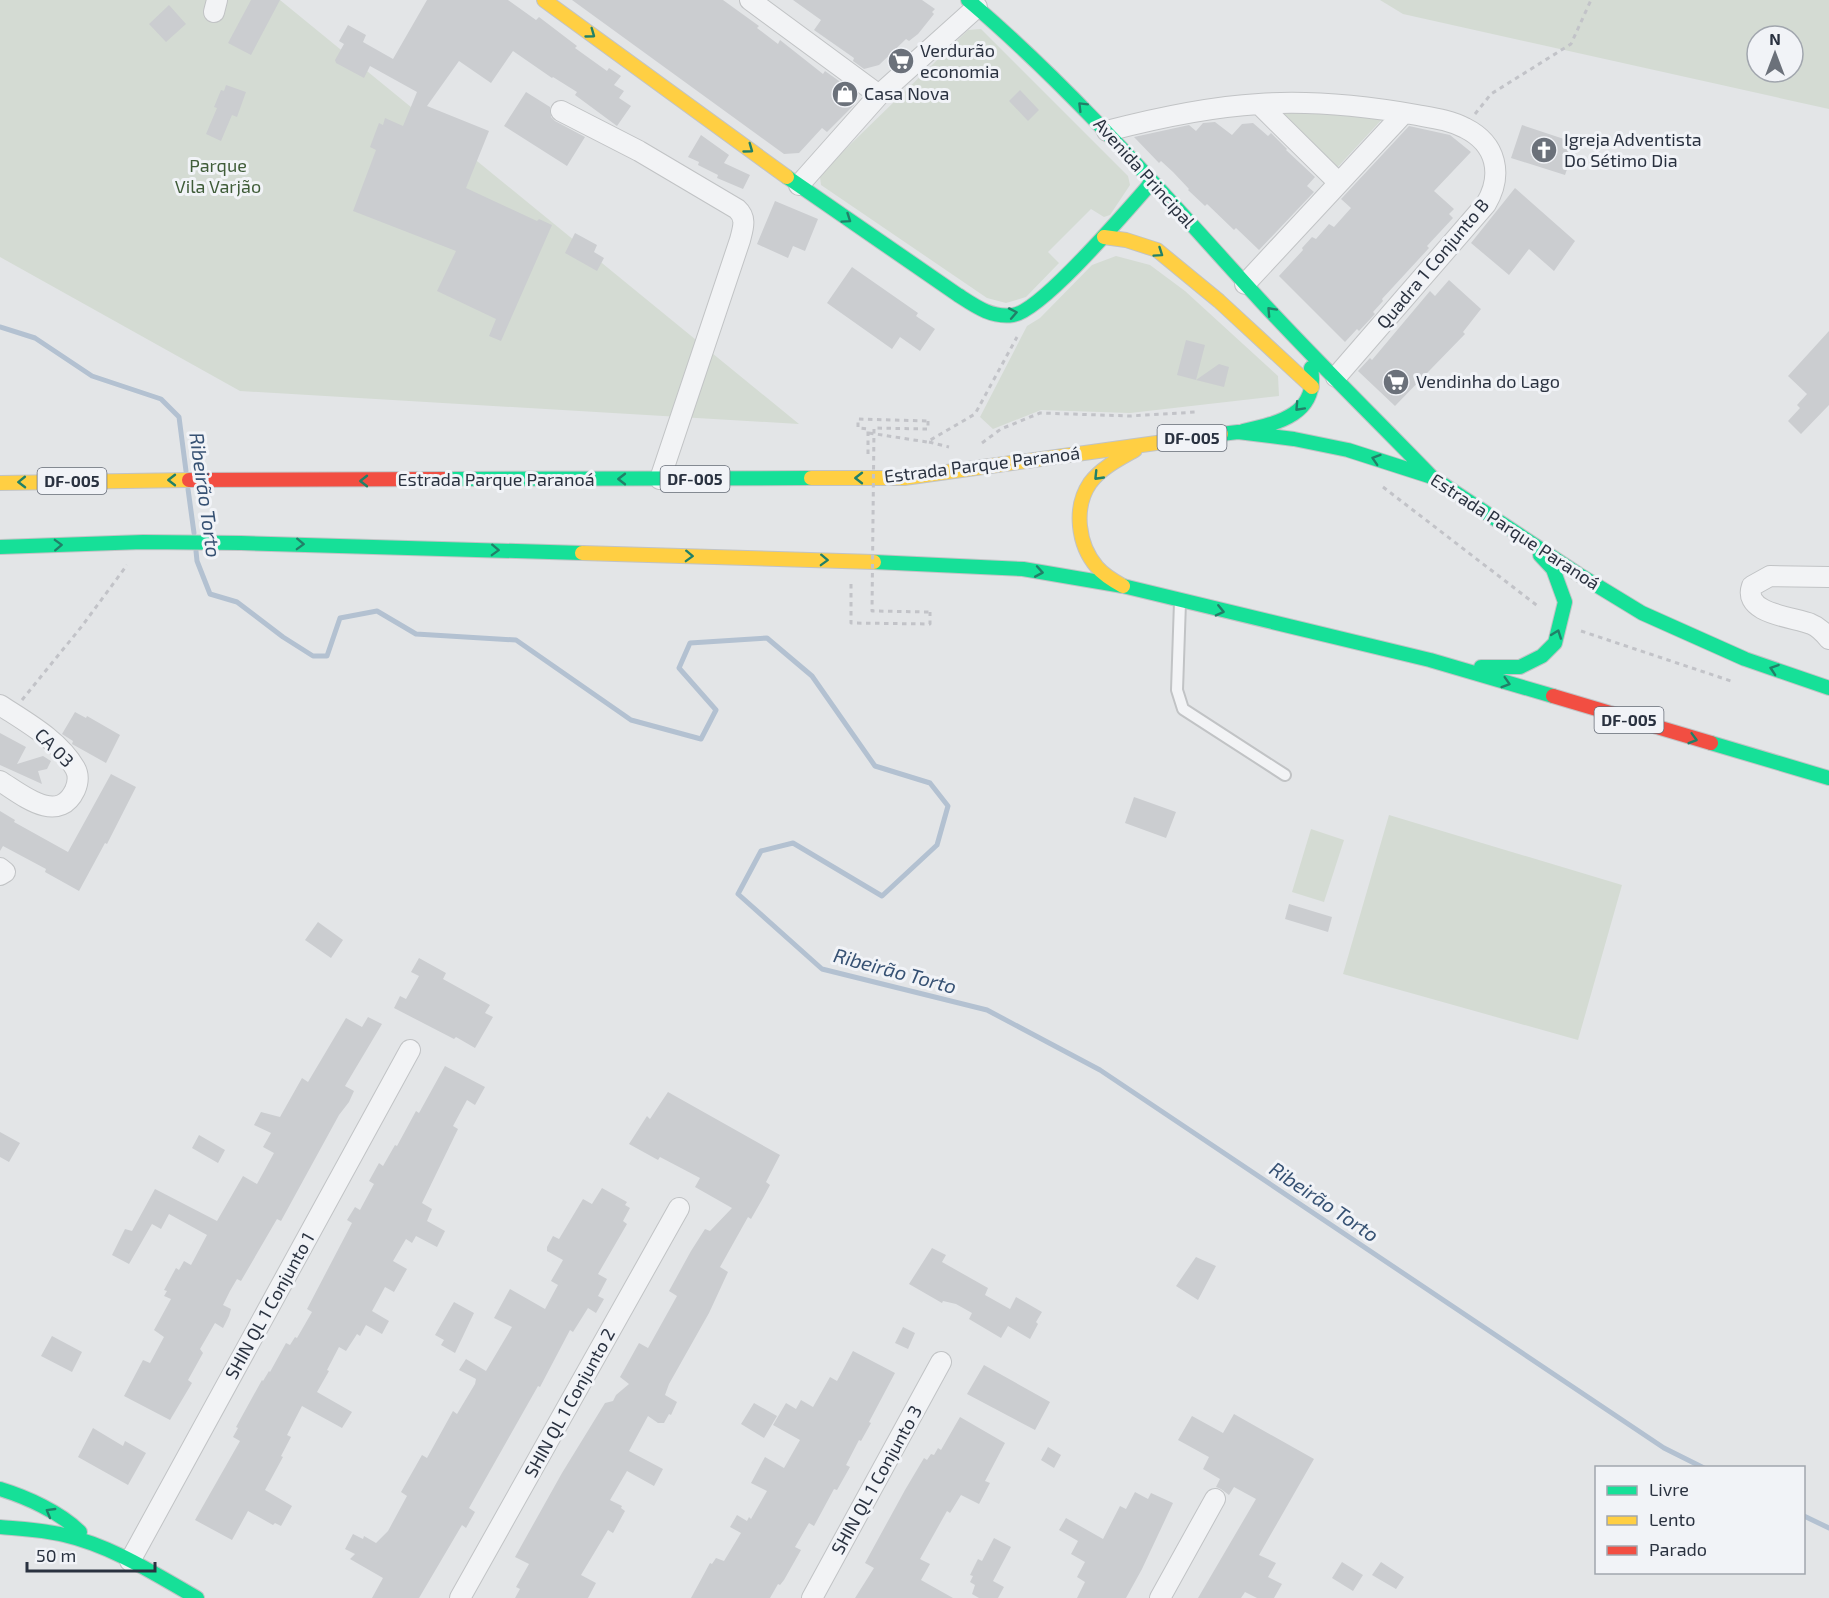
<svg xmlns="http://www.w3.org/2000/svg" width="1829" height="1598" viewBox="0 0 1829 1598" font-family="'Exo 2',sans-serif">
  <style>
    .green { fill: #d4dbd3; fill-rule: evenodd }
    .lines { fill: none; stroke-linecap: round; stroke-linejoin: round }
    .stream { stroke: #b3c1d1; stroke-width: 5 }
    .building { fill: #cbcdd0 }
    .lane-casing { stroke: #c1c3c5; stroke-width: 14 }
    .street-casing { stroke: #c1c3c5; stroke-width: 22 }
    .fast-casing { stroke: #c1c3c5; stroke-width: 16 }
    .slow-casing { stroke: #c1c3c5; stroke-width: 16 }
    .jam-casing { stroke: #c1c3c5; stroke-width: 16 }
    .path { stroke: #c2c3c8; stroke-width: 3; stroke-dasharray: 4.5 4.5; stroke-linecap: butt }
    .lane { stroke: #f2f3f5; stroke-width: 10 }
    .street { stroke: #f2f3f5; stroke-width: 20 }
    .fast { stroke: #16e098; stroke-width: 14 }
    .slow { stroke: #ffcf43; stroke-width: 14 }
    .jam { stroke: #f24e42; stroke-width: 14 }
    .path-bridge { stroke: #c2c3c8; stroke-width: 3; stroke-dasharray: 4.5 4.5; stroke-linecap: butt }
    .oneway { stroke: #218068 }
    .labels { text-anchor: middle; stroke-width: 6; stroke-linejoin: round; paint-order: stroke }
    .shield { fill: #f1f3f7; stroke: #666c77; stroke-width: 1.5 }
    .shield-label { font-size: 16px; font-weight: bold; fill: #2a3240 }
    .poi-label { font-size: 18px; fill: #2a3240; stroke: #f1f3f7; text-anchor: start }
    .park-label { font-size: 18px; fill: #3f5c38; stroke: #f1f3f7 }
    .street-label { font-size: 18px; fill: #2a3240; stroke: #f1f3f7 }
    .water-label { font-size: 20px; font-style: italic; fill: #365173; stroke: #f1f3f7 }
  </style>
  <rect width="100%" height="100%" fill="#e3e5e7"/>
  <path class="green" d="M0,0H280L799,424L240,391L0,257Z
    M1380,0H1829V109L1403,14ZM1757,36H1793V72H1757Z
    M981,29L1128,176L1130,185L1110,215L1104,217L1091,209L1048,252L1059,263L1026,297L1006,303L987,298L821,185L820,177L824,170L968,30Z
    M1272,109L1386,115L1334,171Z
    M1116,256L1150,265L1185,291L1278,376L1279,396L1130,413L1041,410L993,429L980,417L1027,326L1040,318L1092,265Z
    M1389,815L1622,885L1578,1040L1343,974Z
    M1311,829L1344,840L1324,902L1292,892Z"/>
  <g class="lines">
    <path class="stream" d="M0,327L35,338L92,376L161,399L179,417L186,471
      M188,489L194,533
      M196,551L197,561L210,594L237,602L283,637L313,656H327L340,618L377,611L416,634L516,640L631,720L701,739L716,710L679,668L690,643L767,638L812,676L875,766L930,783L948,806L937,845L882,896L793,843L761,851L738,894L822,969L987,1010L1100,1070L1664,1448L1704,1468
      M1804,1516L1829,1528"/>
  </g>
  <path class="building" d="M251,0H280L251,55L228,43Z
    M427,0H508L536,20L539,17L577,46L575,48L607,71L609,68L621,76L614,85L624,91L619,98L631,106L617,126L575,95L577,92L553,77L552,78L513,51L491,83L459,61L427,106L489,131L466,188L537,221L539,219L552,225L501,341L489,336L496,319L437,291L456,251L353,211L376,150L370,147L379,123L383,125L385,118L403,126L417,92L370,66L364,78L336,63L335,60L344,44L339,41L348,25L366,35L363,42L393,59Z
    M572,0H723L759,26L757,28L778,44L780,40L823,74L825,71L856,93L854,105L827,132L822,128L799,153L784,154Z
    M793,0H922L935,9L932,12L934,14L918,34L909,41L906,39L879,65L864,69L853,61L854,58L814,30L821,20Z
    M169,5L186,24L166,42L149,24Z
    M226,85L246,92L237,117L232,115L221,141L206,134L217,108L214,107L221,90L224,91Z
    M1020,90L1039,110L1028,121L1009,101Z
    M526,92L550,107L551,117L555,121L585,137L567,166L504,126Z
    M1215,122L1232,135L1242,124L1253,123L1268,136L1271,133L1287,149L1286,150L1315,177L1307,186L1314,192L1259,250L1236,228L1234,230L1207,204L1205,206L1188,190L1189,189L1173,172L1161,161L1159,163L1134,137L1189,125L1196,131L1203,123Z
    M1522,125L1576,143L1565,175L1511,158Z
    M1409,126L1450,135L1471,152L1434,191L1454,209L1449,214L1453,218L1427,246L1429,248L1382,299L1383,301L1373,312L1375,314L1359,331L1357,329L1345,342L1279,276L1303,250L1302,248L1312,237L1316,239L1329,224L1334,227L1351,208L1341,199Z
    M701,135L729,155L724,163L750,175L743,189L717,178L718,175L698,165L699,162L688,157Z
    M1515,188L1575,241L1554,271L1529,249L1509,275L1471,243Z
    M775,201L818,219L805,251L793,246L788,258L757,244Z
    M575,233L597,245L594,252L604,258L597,271L565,253Z
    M852,267L918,313L916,316L935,329L920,351L900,337L892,349L827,303Z
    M1449,280L1481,309L1463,332L1465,334L1395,406L1358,371L1370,358L1372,360L1430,291L1435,296Z
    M1829,331V405L1801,434L1788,421L1800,408L1797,405L1807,394L1788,376Z
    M1186,340L1205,345L1196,380L1177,375Z
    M1219,364L1229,367L1224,387L1196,380Z
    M75,712L86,718L87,716L120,735L106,763L72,744L73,741L62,734Z
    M0,733L26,747L17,764L43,756L51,761L47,769L38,771L42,784L0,765Z
    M111,774L136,787L107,844L105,843L79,891L45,872L46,869L3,846L0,851V811L15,820L14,822L68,852Z
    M1134,797L1176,812L1166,838L1125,823Z
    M1289,904L1332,917L1328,932L1285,919Z
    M318,922L343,940L331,958L305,940Z
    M419,958L446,973L443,979L490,1005L485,1013L493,1017L475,1048L456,1037L454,1039L394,1008L400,996L406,999L419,976L411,972Z
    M368,1017L382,1024L345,1086L354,1091L349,1102L339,1115L281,1221L277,1219L241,1281L237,1279L230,1291L223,1305L231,1309L229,1316L223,1328L215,1323L200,1349L203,1353L188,1380L192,1383L170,1420L124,1396L143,1360L150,1363L164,1337L154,1330L171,1299L164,1296L167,1291L164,1290L176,1268L179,1270L184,1261L191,1265L207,1235L169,1214L161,1229L152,1224L129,1264L112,1255L125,1229L132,1231L155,1189L217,1221L243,1176L257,1184L274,1153L263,1147L271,1133L254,1125L261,1112L280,1117L302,1078L308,1082L346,1018L362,1027Z
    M445,1066L485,1087L475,1105L467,1100L453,1126L458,1129L422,1203L432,1209L427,1221L445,1231L437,1247L416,1236L412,1243L406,1239L393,1261L407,1269L394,1292L385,1287L372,1311L389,1321L382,1334L366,1325L360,1336L357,1334L346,1351L339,1347L327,1370L329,1371L317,1392L352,1412L342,1428L302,1406L287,1435L291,1437L281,1456L283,1457L265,1490L292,1506L281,1526L275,1523L273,1525L248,1511L232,1540L195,1520L240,1441L233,1437L238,1428L236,1427L262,1380L263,1381L269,1371L270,1372L286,1343L290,1345L295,1337L297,1338L312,1312L307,1309L352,1223L347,1220L355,1207L360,1210L374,1184L369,1181L379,1163L383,1166L395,1145L397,1146L416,1111L419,1113Z
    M668,1092L780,1155L766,1182L770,1185L763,1198L751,1219L748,1217L720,1267L728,1272L709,1313L669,1384L665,1395L677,1402L671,1415L669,1414L664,1423H658L648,1416L629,1451L663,1469L654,1486L627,1471L610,1500L622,1506L621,1508L625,1511L613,1533L608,1530L581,1575L596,1583L588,1598H515L520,1589L516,1587L529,1564L515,1557L562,1473L605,1403L613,1401L616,1395L629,1384L620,1377L639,1343L648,1348L677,1296L669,1291L691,1251L705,1229L710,1231L732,1208L695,1187L700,1178L660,1157L658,1160L629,1144L647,1116L650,1119Z
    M0,1132L20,1143L9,1162L0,1157Z
    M199,1135L225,1150L218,1163L192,1148Z
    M602,1188L627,1202L625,1205L630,1208L623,1221L627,1224L598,1274L607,1279L598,1296L604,1299L596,1313L588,1308L573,1332L570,1330L540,1387L538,1386L469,1508L475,1512L466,1528L462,1525L419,1598H372L383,1578L350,1559L355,1554L345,1549L353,1534L363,1539L364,1536L376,1543L388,1531L407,1496L401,1492L422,1455L427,1458L453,1411L457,1414L475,1384L476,1379L459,1370L466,1359L486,1371L512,1327L494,1318L510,1289L545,1309L558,1285L551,1281L563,1260L547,1251V1247L553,1236L559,1239L583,1199L592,1204Z
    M932,1248L946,1255L942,1262L988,1288L985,1295L1010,1309L1016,1297L1042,1312L1036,1322L1038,1324L1030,1339L1008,1326L1001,1338L969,1319L972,1313L956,1304L943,1301L942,1303L909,1284Z
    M1196,1257L1216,1266L1198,1300L1176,1286Z
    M454,1302L474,1313L455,1353L441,1345L444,1340L435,1335Z
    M903,1327L915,1333L908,1349L895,1343Z
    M52,1336L82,1352L72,1372L41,1356Z
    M853,1351L895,1373L869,1422L871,1423L861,1441L859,1440L846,1465L850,1467L837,1490L834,1489L814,1526L809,1523L795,1547L801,1550L784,1580L780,1585L778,1584L770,1598H691L710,1563L712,1564L716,1558L724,1561L741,1533L730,1527L737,1515L747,1521L749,1517L751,1519L767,1491L751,1483L765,1457L784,1468L800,1440L773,1425L786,1403L796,1409L801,1400L813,1407L830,1377L837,1381Z
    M984,1365L1050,1402L1035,1430L967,1394Z
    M754,1403L777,1416L764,1438L741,1424Z
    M1234,1414L1314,1459L1259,1555L1276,1563L1268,1577L1282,1584L1274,1598H1257L1245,1592L1241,1598H1198L1256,1499L1234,1487L1229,1495L1221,1489L1216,1487L1220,1479L1203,1469L1209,1457L1178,1440L1192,1416L1223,1433Z
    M960,1417L1005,1443L985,1481L990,1483L979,1504L961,1495L950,1513L947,1511L920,1559L930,1564L921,1580L953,1598H855L874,1568L865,1563L905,1490L924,1458L927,1460L931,1454L934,1455L938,1448L941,1450Z
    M93,1428L123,1446L125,1441L146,1453L128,1485L78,1457Z
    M1048,1447L1061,1455L1054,1468L1041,1460Z
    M1135,1492L1148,1499L1151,1493L1173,1503L1142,1569L1126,1598H1077L1085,1582L1077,1577L1085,1562L1071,1554L1078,1541L1059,1530L1066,1518L1103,1539L1120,1506L1126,1509Z
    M994,1538L1011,1547L993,1581L1004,1587L998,1598H979L972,1594L975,1585L970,1582L973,1576L970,1575L978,1559L982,1561Z
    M1342,1562L1363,1575L1353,1591L1332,1578Z
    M1381,1562L1404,1577L1396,1589L1372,1575Z"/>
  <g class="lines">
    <defs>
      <path id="lane" d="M1180,602L1177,690L1183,709L1285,775"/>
      <path id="street" d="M750,0L879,95
        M214,12L217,0
        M1259,104L1338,182
        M561,111L639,151L737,209C747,218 743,228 740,240L660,479
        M1107,131C1157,118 1207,107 1259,104C1312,100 1365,106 1417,115C1434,118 1450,120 1465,128C1497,144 1503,175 1486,204L1336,377
        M799,185L879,95L977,7
        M1245,284L1404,113
        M1829,577L1770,576L1752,586C1742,614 1794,617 1811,624C1819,627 1824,633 1829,639
        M0,705C26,722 59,740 75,768C79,775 78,783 75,790C58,826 21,794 0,781
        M0,868L5,872L0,875
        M130,1561L410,1050
        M460,1598L679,1208
        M812,1598L941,1362
        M1160,1598L1215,1499"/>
      <path id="fast" d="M968,0C1075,91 1166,197 1260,300C1316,361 1375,418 1432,477
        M787,177L958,295C975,306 991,318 1013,315C1042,311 1129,208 1152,182
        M1243,431C1279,423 1319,414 1311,368
        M1221,434L1238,432L1294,439L1348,450L1432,477L1578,574L1642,613L1745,659L1829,688
        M447,479L811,478
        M0,547L143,542L241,543L582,553
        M874,562L1023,569L1123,586L1430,660L1553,696
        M1481,667H1520L1542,656L1555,643L1565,602L1553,569L1540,555
        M1711,743L1829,778
        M0,1489C26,1497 60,1512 80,1532
        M0,1527C22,1529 43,1530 64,1535C112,1546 155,1574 197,1598"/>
      <path id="slow" d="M544,0L787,177
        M1104,237L1126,240L1157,250L1219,301L1312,387
        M811,478H904L1221,434
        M0,483L189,480
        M582,553L874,562
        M1123,586C1114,581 1104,575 1097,567C1078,545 1073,508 1090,483C1101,468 1119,459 1135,450"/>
      <path id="jam" d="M189,480L447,479
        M1553,696L1711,743"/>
    </defs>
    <use href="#lane" class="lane-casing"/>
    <use href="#street" class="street-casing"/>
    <use href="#fast" class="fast-casing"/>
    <use href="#slow" class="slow-casing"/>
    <use href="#jam" class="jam-casing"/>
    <path class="path" d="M1475,114L1491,94L1571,44L1591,0
      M869,433L927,442L975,414L1017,337
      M929,442L949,447
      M982,443L1001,429L1040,413L1130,416L1196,412
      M868,454V429L858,428V419L928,421
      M1383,487L1539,607
      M851,584V623L930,624V612
      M1581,631L1731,681
      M22,700L82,626L127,565"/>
    <use href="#lane" class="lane"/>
    <use href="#street" class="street"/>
    <use href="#fast" class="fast"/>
    <use href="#slow" class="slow"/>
    <use href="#jam" class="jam"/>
    <path class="path-bridge" d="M928,421V429L874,428L872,611L930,612"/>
  </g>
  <defs><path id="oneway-chevron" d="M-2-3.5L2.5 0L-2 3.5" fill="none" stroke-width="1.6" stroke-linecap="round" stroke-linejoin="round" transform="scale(1.5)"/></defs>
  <g class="oneway">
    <use href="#oneway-chevron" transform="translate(591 34) rotate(36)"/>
    <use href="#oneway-chevron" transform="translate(1082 106) rotate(-135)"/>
    <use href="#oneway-chevron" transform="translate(749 149) rotate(36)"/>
    <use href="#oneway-chevron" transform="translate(847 219) rotate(34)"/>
    <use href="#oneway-chevron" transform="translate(1159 253) rotate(34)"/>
    <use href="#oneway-chevron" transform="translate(1271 311) rotate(-133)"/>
    <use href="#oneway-chevron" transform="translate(1013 313) rotate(-11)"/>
    <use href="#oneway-chevron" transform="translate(1299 407) rotate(133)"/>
    <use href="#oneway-chevron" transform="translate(1376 459) rotate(-162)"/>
    <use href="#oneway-chevron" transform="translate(1098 476) rotate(134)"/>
    <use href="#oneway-chevron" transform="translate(859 478) rotate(180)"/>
    <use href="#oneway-chevron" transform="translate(622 479) rotate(180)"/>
    <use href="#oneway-chevron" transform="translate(172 480) rotate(-180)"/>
    <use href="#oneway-chevron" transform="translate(364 481) rotate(180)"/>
    <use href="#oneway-chevron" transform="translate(22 482) rotate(179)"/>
    <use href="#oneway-chevron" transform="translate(300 544) rotate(2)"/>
    <use href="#oneway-chevron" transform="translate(58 545) rotate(-2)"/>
    <use href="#oneway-chevron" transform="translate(495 550) rotate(2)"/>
    <use href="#oneway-chevron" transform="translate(689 556) rotate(2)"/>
    <use href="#oneway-chevron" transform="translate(824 560) rotate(2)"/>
    <use href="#oneway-chevron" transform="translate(1039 572) rotate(10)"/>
    <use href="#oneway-chevron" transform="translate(1220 611) rotate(13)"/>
    <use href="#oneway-chevron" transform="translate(1557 634) rotate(-70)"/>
    <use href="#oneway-chevron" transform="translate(1774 669) rotate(-161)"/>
    <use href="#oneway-chevron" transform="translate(1506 683) rotate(17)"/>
    <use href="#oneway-chevron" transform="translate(1693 739) rotate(16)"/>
    <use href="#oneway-chevron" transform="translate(50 1512) rotate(-150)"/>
  </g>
  <defs>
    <symbol id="supermarket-disc" viewBox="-11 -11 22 22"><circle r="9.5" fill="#6b717a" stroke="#f1f3f7"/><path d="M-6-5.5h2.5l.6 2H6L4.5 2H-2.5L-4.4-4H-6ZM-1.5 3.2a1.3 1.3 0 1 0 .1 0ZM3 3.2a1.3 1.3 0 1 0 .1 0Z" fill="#fff"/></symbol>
    <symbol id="shop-disc" viewBox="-11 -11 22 22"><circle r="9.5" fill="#6b717a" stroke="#f1f3f7"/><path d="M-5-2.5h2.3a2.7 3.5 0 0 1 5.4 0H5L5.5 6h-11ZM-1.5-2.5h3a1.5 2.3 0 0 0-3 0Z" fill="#fff"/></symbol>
    <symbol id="church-disc" viewBox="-11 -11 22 22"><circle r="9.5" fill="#6b717a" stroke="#f1f3f7"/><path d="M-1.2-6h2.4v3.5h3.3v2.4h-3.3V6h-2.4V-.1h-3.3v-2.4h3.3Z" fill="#fff"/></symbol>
  </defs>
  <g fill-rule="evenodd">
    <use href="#supermarket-disc" x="886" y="46" width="30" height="30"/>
    <use href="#shop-disc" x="830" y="79" width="30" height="30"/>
    <use href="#church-disc" x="1529" y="135" width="30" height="30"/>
    <use href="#supermarket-disc" x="1381" y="367" width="30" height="30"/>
  </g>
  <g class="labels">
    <g class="shield">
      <rect x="1157.5" y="425" width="69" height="26" rx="4.5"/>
      <rect x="660.5" y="466" width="69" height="26" rx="4.5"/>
      <rect x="37.5" y="468" width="69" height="26" rx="4.5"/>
      <rect x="1594.5" y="707" width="69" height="26" rx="4.5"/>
    </g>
    <g class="shield-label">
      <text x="1192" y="444">DF-005</text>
      <text x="695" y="485">DF-005</text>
      <text x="72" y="487">DF-005</text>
      <text x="1629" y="726">DF-005</text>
    </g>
    <g class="poi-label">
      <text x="920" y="57">Verdurão<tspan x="920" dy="21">economia</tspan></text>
      <text x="864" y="100">Casa Nova</text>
      <text x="1564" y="146">Igreja Adventista<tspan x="1564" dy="21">Do Sétimo Dia</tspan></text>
      <text x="1416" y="388">Vendinha do Lago</text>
    </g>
    <g class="park-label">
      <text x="218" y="172">Parque<tspan x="218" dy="21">Vila Varjão</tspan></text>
    </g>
    <g class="street-label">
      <text transform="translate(1144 173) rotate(48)" y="6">Avenida Principal</text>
      <text transform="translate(1433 264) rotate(-50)" y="6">Quadra 1 Conjunto B</text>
      <text transform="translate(982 465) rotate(-7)" y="6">Estrada Parque Paranoá</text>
      <text x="496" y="486">Estrada Parque Paranoá</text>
      <text transform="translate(1515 532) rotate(33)" y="6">Estrada Parque Paranoá</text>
      <text transform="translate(54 748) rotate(45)" y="6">CA 03</text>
      <text transform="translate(270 1306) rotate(-61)" y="6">SHIN QL 1 Conjunto 1</text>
      <text transform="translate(570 1403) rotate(-61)" y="6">SHIN QL 1 Conjunto 2</text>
      <text transform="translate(877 1480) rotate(-61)" y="6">SHIN QL 1 Conjunto 3</text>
    </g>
    <g class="water-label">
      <text transform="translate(205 495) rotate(82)" y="7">Ribeirão Torto</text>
      <text transform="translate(895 971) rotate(15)" y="7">Ribeirão Torto</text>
      <text transform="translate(1324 1202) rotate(34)" y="7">Ribeirão Torto</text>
    </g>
  </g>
  <rect x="1595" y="1466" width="210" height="108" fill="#f1f3f7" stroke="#a1a6ae" stroke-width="1.5"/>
  <rect x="1607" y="1486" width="30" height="9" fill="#16e098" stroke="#a1a6ae" stroke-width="1.5"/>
  <text x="1649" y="1496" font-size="18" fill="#2a3240">Livre</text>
  <rect x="1607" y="1516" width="30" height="9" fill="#ffcf43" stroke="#a1a6ae" stroke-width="1.5"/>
  <text x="1649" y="1526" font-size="18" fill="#2a3240">Lento</text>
  <rect x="1607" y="1546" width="30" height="9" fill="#f24e42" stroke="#a1a6ae" stroke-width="1.5"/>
  <text x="1649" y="1556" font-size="18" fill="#2a3240">Parado</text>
  <g transform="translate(1775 54)"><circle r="28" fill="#f1f3f7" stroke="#a1a6ae" stroke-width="1.5"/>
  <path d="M0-4.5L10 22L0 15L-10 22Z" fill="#6b717a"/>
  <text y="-9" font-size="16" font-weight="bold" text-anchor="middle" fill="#2a3240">N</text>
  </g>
  <path d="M27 1562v9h128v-9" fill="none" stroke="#2a3240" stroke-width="3"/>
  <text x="36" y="1562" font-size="18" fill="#2a3240" stroke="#f1f3f7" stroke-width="4.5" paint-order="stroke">50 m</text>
</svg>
